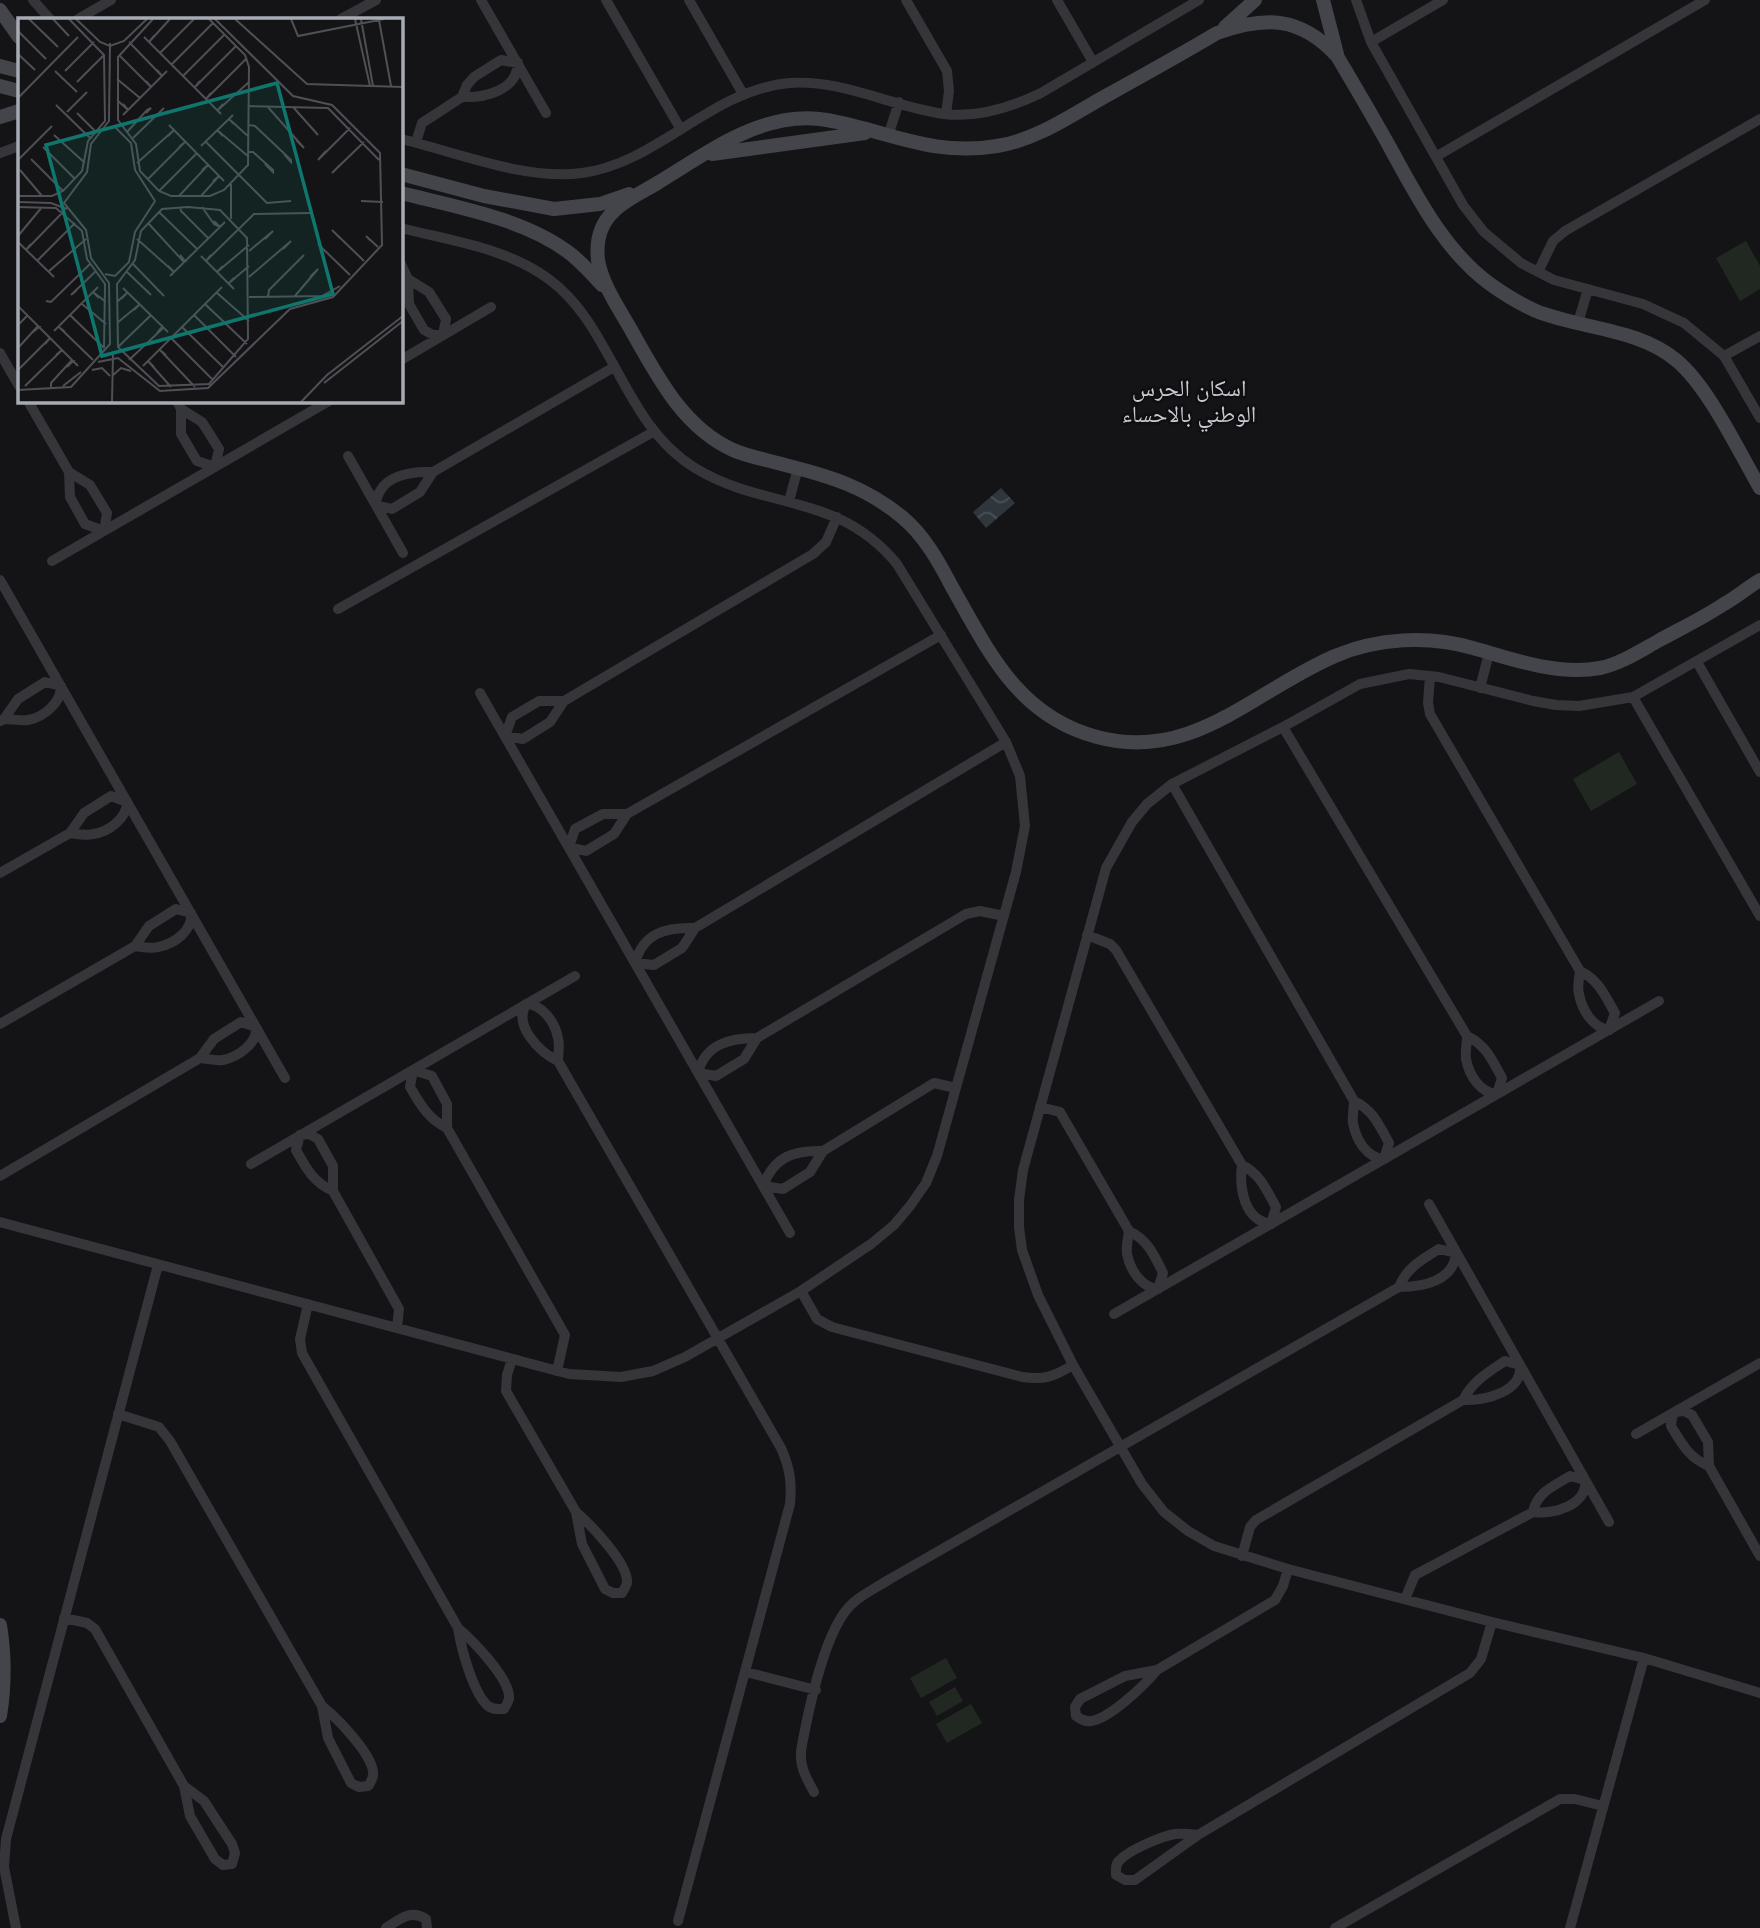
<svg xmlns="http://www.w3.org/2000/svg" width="1760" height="1928" viewBox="0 0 1760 1928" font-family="Montserrat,'Noto Naskh Arabic',sans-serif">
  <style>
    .grass { fill: #212822 }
    .water { fill: url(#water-waves) }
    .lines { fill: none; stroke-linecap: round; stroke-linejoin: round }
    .minor { stroke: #36363a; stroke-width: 10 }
    .secondary { stroke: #44454a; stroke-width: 14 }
    .labels { text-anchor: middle; stroke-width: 5; stroke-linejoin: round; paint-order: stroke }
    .neighbourhood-label { font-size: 23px; fill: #c8cad1; stroke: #0f0f11 }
    .inset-road { fill: none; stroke: #4f5055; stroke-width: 2 }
    .view { fill: #0f766e; fill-opacity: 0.15; stroke: #0f766e; stroke-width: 3.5 }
    .inset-edge { fill: none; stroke: #a8abb4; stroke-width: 3.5 }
  </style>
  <defs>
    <pattern id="water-waves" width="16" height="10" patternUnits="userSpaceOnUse" patternTransform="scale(1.75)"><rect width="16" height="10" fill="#2f373d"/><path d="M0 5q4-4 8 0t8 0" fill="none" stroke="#4a5157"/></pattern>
  </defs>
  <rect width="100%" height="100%" fill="#141416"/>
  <path class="grass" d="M1746,241L1760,266V289L1740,301L1716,258Z
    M1619,752L1637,784L1591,811L1573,779Z
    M946,1658L957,1678L921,1698L910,1678Z
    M955,1687L963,1701L937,1716L929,1702Z
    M971,1704L982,1723L947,1743L936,1724Z"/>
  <path class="water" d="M1001,488L1015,503L986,528L973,512Z"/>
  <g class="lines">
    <path class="minor" d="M33,0L50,19
      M481,0L546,113
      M606,0L680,128
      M689,0L743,94
      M906,0L947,71L949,91L946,114
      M1057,0L1093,62
      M1356,0L1371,42L1463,205L1484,232L1521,263L1554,280L1643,304L1684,323L1724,356L1760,418
      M78,19L111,0
      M341,19L376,0
      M1371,42L1443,0
      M888,136L899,102
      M401,139C456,152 526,181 582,173C658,163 711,90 789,83C843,79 892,107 944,114C977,118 1012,107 1041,93L1199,0
      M416,142L422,123L462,97L467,85L474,77L501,60L518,63C517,91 484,98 462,97
      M0,153L19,146
      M1437,156L1705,0
      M401,264L408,279L409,304L424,330L433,335H443L446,319L429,292L408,279
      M1538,272L1553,241L1565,231L1760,119
      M1578,323L1588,289
      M0,353L19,386
      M1724,356L1760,336
      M401,360L491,307
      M28,401L69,472L70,497L85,524L104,531L107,513L90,485L69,472
      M177,401L181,409V434L197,461L215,467L219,449L202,422L181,409
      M348,456L403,553
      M433,472L420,492L392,509L376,505C378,476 409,471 433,472L614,367
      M789,501L798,468
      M52,561L329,401
      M0,580L285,1078
      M338,609L653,432
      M1760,625L1633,697L1579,706L1556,705L1533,701L1439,677L1409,674L1360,684L1283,727L1172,784L1147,804L1132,822L1106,868L1023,1170L1019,1200V1227L1022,1250L1038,1295L1073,1365L1142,1484L1164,1512L1188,1531L1214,1546L1288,1569L1492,1622L1644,1658L1760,1693
      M1697,662L1760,772
      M1430,676L1428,703L1430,714L1580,971C1599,980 1605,996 1615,1013L1609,1030C1593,1028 1582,1010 1579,994C1577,987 1579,978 1580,971
      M1480,688L1489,653
      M480,693L790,1233
      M1633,697L1760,916
      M564,701L550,722L523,739L505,736L512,717L539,701H564L813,554L826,542L837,517
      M0,721L4,719L18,699L45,682L61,686C61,703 44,717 28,720C20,721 12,719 4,719
      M1283,727L1467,1036C1486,1045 1492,1060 1502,1078L1497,1094C1480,1093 1469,1075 1466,1059C1465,1052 1467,1043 1467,1036
      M1172,784L1354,1101C1373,1110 1379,1125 1389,1143L1384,1159C1367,1158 1356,1140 1353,1123C1352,1116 1354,1108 1354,1101
      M627,814L614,834L586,851L569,847L575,829L603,814H627L941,635
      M0,873L70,833L84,813L111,796L127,802C127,818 109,832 93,834C86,836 77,834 70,833
      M695,928L682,948L654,965L635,963C643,933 666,927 695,928L1006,742
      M1087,935L1110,944L1116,950L1242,1165C1260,1174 1266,1189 1276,1207L1271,1224C1244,1220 1239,1188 1242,1165
      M0,1024L135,946L149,926L176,909L191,913C193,930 175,944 158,947C151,949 142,947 135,946
      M757,1038L744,1059L716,1076L698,1073C705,1044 730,1038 757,1038L966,914L980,911L1004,916
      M558,1061C539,1052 513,1025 526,1004C542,1004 555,1022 558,1038C560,1045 558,1053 558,1061L781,1448C790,1468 792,1483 790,1504L678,1921
      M1040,1107L1060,1112L1129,1231C1148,1240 1154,1255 1163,1273L1158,1289C1142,1288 1130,1270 1127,1254C1126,1247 1128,1238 1129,1231
      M447,1128C428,1119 421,1105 410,1087L413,1070L432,1076L447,1104V1128L565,1335L557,1371
      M823,1151C793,1150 774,1157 763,1186L783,1189L810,1172L823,1151L934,1083L956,1088
      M251,1164L575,976
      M0,1176L200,1058L214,1039L241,1022L256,1027C258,1043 238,1057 223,1060C216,1061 208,1059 200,1058
      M333,1191C313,1182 306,1168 296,1150L300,1135L309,1134L318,1139L333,1166V1191L399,1309L397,1328
      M1429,1204L1609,1522
      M0,1222L569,1374L621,1377L653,1371L685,1357L801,1291L871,1244L894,1225L910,1206L926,1183L937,1156L1016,872L1025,826L1020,776L1006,742L897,564C838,492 766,511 695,468C623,424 613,327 550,280C508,248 451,241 401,228
      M801,1291L817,1319L832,1327L1022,1377C1045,1380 1053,1377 1073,1365
      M308,1304L300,1339L302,1353L458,1628C461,1648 473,1693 488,1706C493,1710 498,1709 504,1709C506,1706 508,1702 509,1699C511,1679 472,1640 458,1628
      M1114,1314L1659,1001
      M512,1359L507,1375L506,1391L576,1512L582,1544L605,1589L613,1593H622C624,1590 626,1586 627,1583C629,1564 590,1524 576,1512
      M118,1414L159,1427L170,1441L322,1706L328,1738L351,1783L359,1787L368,1786C370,1784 372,1779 373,1776C376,1757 336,1717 322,1706
      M1636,1434L1760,1363
      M1709,1466C1689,1458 1682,1444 1671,1426L1672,1417L1676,1412L1684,1411L1692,1415L1708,1442L1709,1466L1760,1556
      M1242,1556L1250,1527L1256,1520L1463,1400C1484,1401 1523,1392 1520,1365L1505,1361C1487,1373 1473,1381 1463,1400
      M1405,1599L1415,1575L1533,1512C1553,1515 1588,1505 1585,1480L1570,1476C1554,1486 1537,1492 1533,1512
      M64,1618L87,1623L95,1629L184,1786L190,1816L215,1859L223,1865L232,1864L235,1853L232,1844L204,1801L184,1786
      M1157,1670C1145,1685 1109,1719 1091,1721C1084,1722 1081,1719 1076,1716L1075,1707L1080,1699L1125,1676L1157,1670L1275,1600L1283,1586L1288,1569
      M746,1672L816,1690
      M814,1792C805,1776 798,1764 802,1745C809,1708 825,1627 853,1603C864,1593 878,1587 890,1579L1399,1287C1423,1287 1454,1281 1456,1253L1439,1249C1422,1260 1407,1267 1399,1287
      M1198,1835C1190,1834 1183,1833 1175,1834C1162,1836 1129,1850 1120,1860C1115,1864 1116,1869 1116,1875L1125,1880H1135L1198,1835L1470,1673L1481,1659L1492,1622
      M16,1928L4,1867L6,1839L158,1265
      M386,1928C400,1919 410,1909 426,1919L427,1928
      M1335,1928L1560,1799H1575L1603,1806
      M1570,1928L1644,1658"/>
    <path class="secondary" d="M1323,0L1337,54
      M0,10L19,37
      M1225,27L1255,0
      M0,66L19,71
      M0,86L19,91
      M0,117L19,111
      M712,154L865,133
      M401,174L484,196L554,209L600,204L629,194
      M401,193C456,207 527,219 572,255C583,264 592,274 602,285
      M1760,488C1738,450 1708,386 1676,360C1637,328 1581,329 1536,311C1520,304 1504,294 1490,284C1445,251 1419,200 1393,153C1375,120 1356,88 1337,56C1300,16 1265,16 1217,33C1180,55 1142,76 1104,97C1070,116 1036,140 997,146C932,157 888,131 827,120C765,109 710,151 659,182C645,191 626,199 614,211C600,224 596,242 598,260C602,284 618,307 630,328C656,374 682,427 733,450C749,457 768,460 785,465C829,476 866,487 902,517C924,535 939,562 952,587C989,652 1018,716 1097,737C1192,763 1255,690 1335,656C1377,638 1428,635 1473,648C1512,659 1558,676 1600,668C1620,664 1640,651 1658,641C1680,629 1703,618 1724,604C1737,597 1748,587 1760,580
      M0,1625C5,1656 5,1685 0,1716"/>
  </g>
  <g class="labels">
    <g class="neighbourhood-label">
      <text x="1189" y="396">اسكان الحرس<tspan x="1189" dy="26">الوطني بالاحساء</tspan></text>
    </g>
  </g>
  <g transform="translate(18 18)">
    <rect width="385" height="385" fill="#141416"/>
    <path class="inset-road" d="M11,1L40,29M35,1L51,18M58,1L82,24L92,28L106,23L129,1M135,1L100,39V102L118,126L122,153L141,173L153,178H192L206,172L230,147L231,49L227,37L191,1M217,1L289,66L385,69M273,1L280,18L366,1M337,1L352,68M343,1L355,68M361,2L373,68M0,13L28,41M136,18L131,24L152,1M126,19L203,96M111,24L144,58L139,52M148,29L142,35L176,1M0,36L17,52M101,37L133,69L128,63M159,41L154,46L195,5M171,52L165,58L207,16M37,53L59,74M47,53L76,24M99,61L122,80L116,75M182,63L177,69L218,28M59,64L86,37M193,75L188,81L229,40M0,80L60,19M99,82L110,92L105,86M205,86L200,92L231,64M38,87L72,120M230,88L310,90L361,142M249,88L286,130L278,122M275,89L300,117L292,108M49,94L69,74M59,95L78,114M105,97L149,53M216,106L211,101L231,119M151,107L206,163M231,107L237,108L273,142V144L266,136M109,114L129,92L133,90L128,95M36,117L67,145M205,118L199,112L231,139M115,120L146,90M183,128L215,97M25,129L57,161M193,129L188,124L249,185L273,183M308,133L300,142L332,110M231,134H235L255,152V154L247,146M13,141L45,173M0,142L34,108M119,145L156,112L150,118M322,147L314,155L346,124M2,152L24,178M130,161L167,124L161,129M141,173L179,135L173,141M0,178H34L45,173L64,153L70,123L87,103L86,37L51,1M161,178L190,147L184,152M183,178L201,158L195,163M343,183L365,184M0,184L33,185L49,191M0,189L38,190L64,213L69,241L87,266L86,330M162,189L163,193L190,220L184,214M170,189L202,192L229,220L230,321L191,366L141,368L100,329L99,266L117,242L123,213L144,191ZM184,189L196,206L202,209L196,203M141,194L179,231L173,225M213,201V166M130,205L165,243H167L162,237M0,218L24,189M322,220L314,212L346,243M119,221L156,254L150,248M352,222L348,218L360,229M0,224L36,259M13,226L8,232L45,194M231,233L255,213L247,221M308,234L300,226L332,257M25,237L19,243L57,205M193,237L188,243L236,196L293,195M183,238L216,271M115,246L146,278M205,248L199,254L231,227M36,249L30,254L68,221M108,253L133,277L127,271M87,256L97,258L111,244L117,214L137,183L117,152L113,125L97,109L88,110M152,258L207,204M231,259L273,223L265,231M216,260L210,266L231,248M105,270L150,314M59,272L53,277L78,253M231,279L304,278L322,268M250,279L251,272L286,237L278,245M276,279L300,251L292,259M81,280L75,274L88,284M205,280L199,275L231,303M28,283L33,284L72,246M99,284L110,274L104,280M0,288L60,348M70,291L64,286L88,306M193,292L187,286L229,326M58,303L52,297L86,330M182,303L176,297L218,339M99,305L122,286L116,292M0,307L10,297L4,303M36,313L80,269M47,314L41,309L75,342M170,315L164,309L206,350M159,326L153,320L195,362M100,329L133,297L127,303M0,330L19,309H21L15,314M148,337L142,332L177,369M111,342L144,311V309L139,315M80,344L100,340L142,373L190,370L272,291L315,279L364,227L362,135L314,87L275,78L197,1M125,348L204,269M136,349L130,343L153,369M0,352L32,320L27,326M74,352L84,350L92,358M94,358L103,350L113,353M306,365L385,303M7,368L44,332L38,337M45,368L63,354M33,369V365L53,343H55L49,349M0,372L53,369L92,326L91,265L73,240L68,212L46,185L69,154L73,126L91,103L92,25M94,384L95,337M283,384L309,357L385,298"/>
    <path class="view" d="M259,65L315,276L84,338L28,127Z"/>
    <rect width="385" height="385" class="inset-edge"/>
  </g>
</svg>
